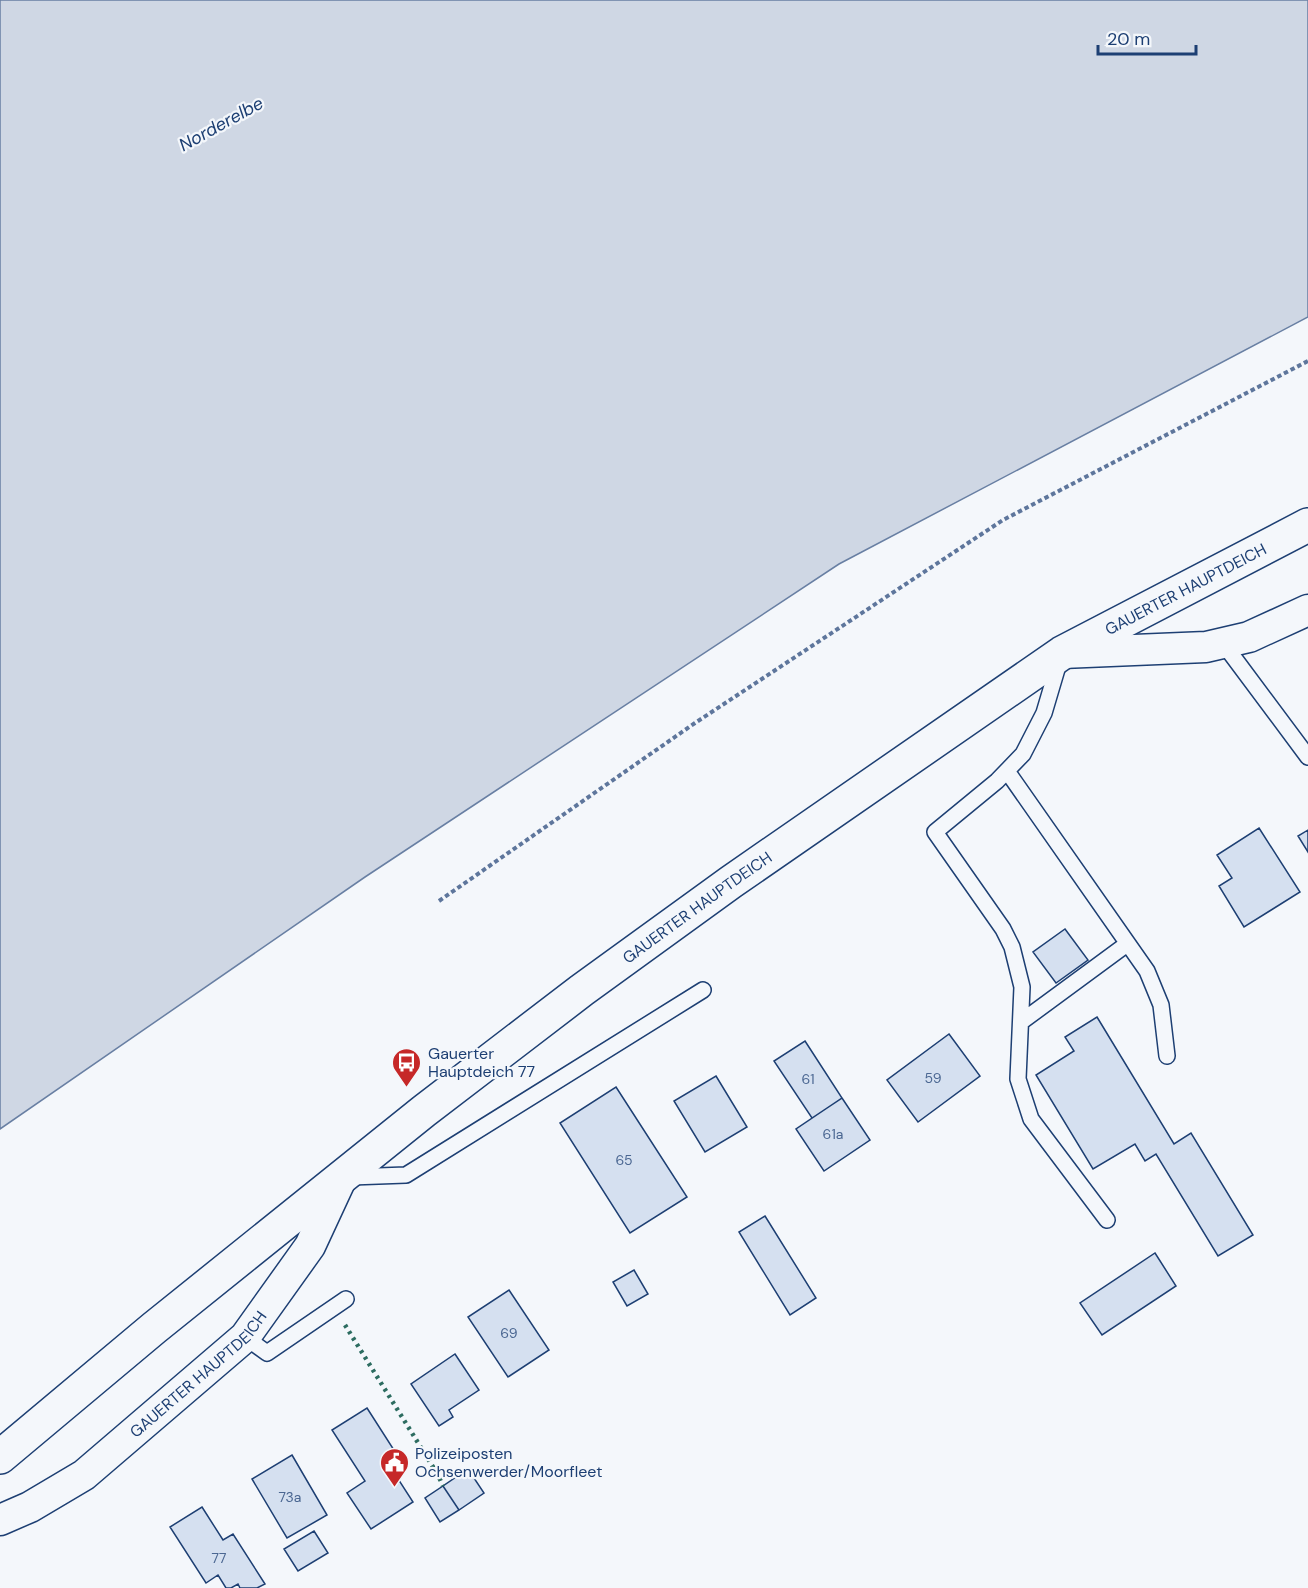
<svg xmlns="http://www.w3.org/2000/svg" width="1308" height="1588" viewBox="0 0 1308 1588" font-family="'DM Sans',sans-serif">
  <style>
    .water { fill: #cfd7e4; stroke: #687fa3; stroke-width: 1.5 }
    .building { fill: #d5e0f0; stroke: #1d3f73; stroke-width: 1.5 }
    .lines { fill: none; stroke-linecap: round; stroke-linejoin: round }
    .lane-casing { stroke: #1d3f73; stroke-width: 18 }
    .street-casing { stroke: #1d3f73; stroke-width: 33 }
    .secondary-casing { stroke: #1d3f73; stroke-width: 36 }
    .path { stroke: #5e769c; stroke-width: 4; stroke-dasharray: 4.5 3; stroke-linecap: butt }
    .lane { stroke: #f4f7fb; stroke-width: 15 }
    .street { stroke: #f4f7fb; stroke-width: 30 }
    .secondary { stroke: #f4f7fb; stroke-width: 33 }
    .hedge { stroke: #2c6c60; stroke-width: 4.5; stroke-dasharray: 3 4.5; stroke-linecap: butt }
    .labels { text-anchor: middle; stroke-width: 4.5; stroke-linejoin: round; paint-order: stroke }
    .number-label { font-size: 14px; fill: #4b6792 }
    .street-label { font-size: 16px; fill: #1d3f73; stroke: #f4f7fb }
    .poi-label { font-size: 16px; fill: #1d3f73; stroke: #f4f7fb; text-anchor: start }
    .water-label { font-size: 18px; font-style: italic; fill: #1d3f73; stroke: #f4f7fb }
  </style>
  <rect width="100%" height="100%" fill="#f4f7fb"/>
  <path class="water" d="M0,0H1308V317L839,564L365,877L0,1129Z"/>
  <path class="building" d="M1259,828L1300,892L1244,927L1219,886L1232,878L1217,855Z
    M1308,830V852L1298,836Z
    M1065,929L1088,960L1056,983L1033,952Z
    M1097,1017L1174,1144L1191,1133L1253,1235L1218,1256L1156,1154L1145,1161L1135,1144L1093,1169L1036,1075L1074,1051L1065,1037Z
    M949,1034L980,1076L918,1122L887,1080Z
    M805,1041L842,1098L812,1118L774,1061Z
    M716,1076L747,1127L705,1152L674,1101Z
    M616,1087L687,1197L630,1233L560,1123Z
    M842,1098L870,1140L824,1171L796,1129Z
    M765,1216L816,1298L790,1315L739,1232Z
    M1155,1253L1176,1286L1102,1335L1080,1303Z
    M634,1270L648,1294L627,1306L613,1282Z
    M509,1290L549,1350L508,1377L468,1317Z
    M455,1354L479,1390L449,1410L453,1417L439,1426L411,1384Z
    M367,1408L401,1461L391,1468L413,1502L371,1529L347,1493L365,1481L332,1430Z
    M292,1455L327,1515L287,1538L252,1479Z
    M468,1469L484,1493L459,1510L443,1486Z
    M443,1486L459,1510L440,1522L425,1498Z
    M202,1507L223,1540L233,1534L265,1584L257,1588H240L238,1584L231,1588H226L218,1575L206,1583L170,1527Z
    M314,1531L328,1553L298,1571L284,1549Z"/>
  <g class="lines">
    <defs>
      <path id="lane" d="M1223,643L1308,757
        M1060,659L1044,713L1023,754L997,781L935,832L1003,929L1012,947L1022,987L1018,1079L1031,1119L1107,1220
        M1007,771L1147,971L1161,1005L1167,1056
        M1021,1022L1127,944
        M351,1177L406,1175L703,990
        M245,1337L267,1353L346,1299"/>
      <g id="street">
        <path d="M1062,653L1206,647L1249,637L1308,610"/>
        <path id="s1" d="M0,1520L30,1507L84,1475L245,1337L310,1246L342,1177"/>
      </g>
      <g id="secondary">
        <path id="s2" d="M0,1457L154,1328L424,1111L582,990L731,882L1062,653L1308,525"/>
      </g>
    </defs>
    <use href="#lane" class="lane-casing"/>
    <use href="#street" class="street-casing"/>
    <use href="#secondary" class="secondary-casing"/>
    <path class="path" d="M439,901L695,723L1003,520L1308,361"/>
    <use href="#lane" class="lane"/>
    <use href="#street" class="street"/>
    <use href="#secondary" class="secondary"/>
    <path class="hedge" d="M345,1325L438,1475L443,1486"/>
  </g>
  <defs>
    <symbol id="bus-pin" viewBox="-11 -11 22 30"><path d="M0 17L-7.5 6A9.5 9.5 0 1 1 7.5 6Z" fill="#c62828" stroke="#f4f7fb"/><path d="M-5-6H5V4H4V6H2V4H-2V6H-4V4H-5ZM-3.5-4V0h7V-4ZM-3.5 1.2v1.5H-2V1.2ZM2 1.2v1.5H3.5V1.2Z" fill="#fff"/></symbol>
    <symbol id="civic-pin" viewBox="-11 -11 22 30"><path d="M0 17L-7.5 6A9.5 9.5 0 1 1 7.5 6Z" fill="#c62828" stroke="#f4f7fb"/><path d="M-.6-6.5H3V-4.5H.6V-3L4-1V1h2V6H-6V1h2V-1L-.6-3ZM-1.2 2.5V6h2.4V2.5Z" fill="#fff"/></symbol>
  </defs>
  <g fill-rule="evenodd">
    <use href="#bus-pin" x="390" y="1046" width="33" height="45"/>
    <use href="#civic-pin" x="378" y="1446" width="33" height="45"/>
  </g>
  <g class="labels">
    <g class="number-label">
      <text x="933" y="1083">59</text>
      <text x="808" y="1084">61</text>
      <text x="833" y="1139">61a</text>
      <text x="624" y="1165">65</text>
      <text x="509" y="1338">69</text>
      <text x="290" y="1502">73a</text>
      <text x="219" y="1563">77</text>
    </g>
    <g class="street-label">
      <text dy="6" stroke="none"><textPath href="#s2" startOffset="1472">GAUERTER HAUPTDEICH</textPath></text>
      <text dy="6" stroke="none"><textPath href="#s2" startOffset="888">GAUERTER HAUPTDEICH</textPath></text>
      <text dy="6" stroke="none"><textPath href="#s1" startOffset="248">GAUERTER HAUPTDEICH</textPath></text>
    </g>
    <g class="poi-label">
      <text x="428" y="1059">Gauerter<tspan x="428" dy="18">Hauptdeich 77</tspan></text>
      <text x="415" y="1459">Polizeiposten<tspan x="415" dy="18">Ochsenwerder/Moorfleet</tspan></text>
    </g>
    <g class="water-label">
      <text transform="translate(221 124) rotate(-29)" y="6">Norderelbe</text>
    </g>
  </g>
  <path d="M1098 45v9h98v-9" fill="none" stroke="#1d3f73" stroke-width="3"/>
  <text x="1107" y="45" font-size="18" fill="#1d3f73" stroke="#f4f7fb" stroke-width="4.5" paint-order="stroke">20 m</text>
</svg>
